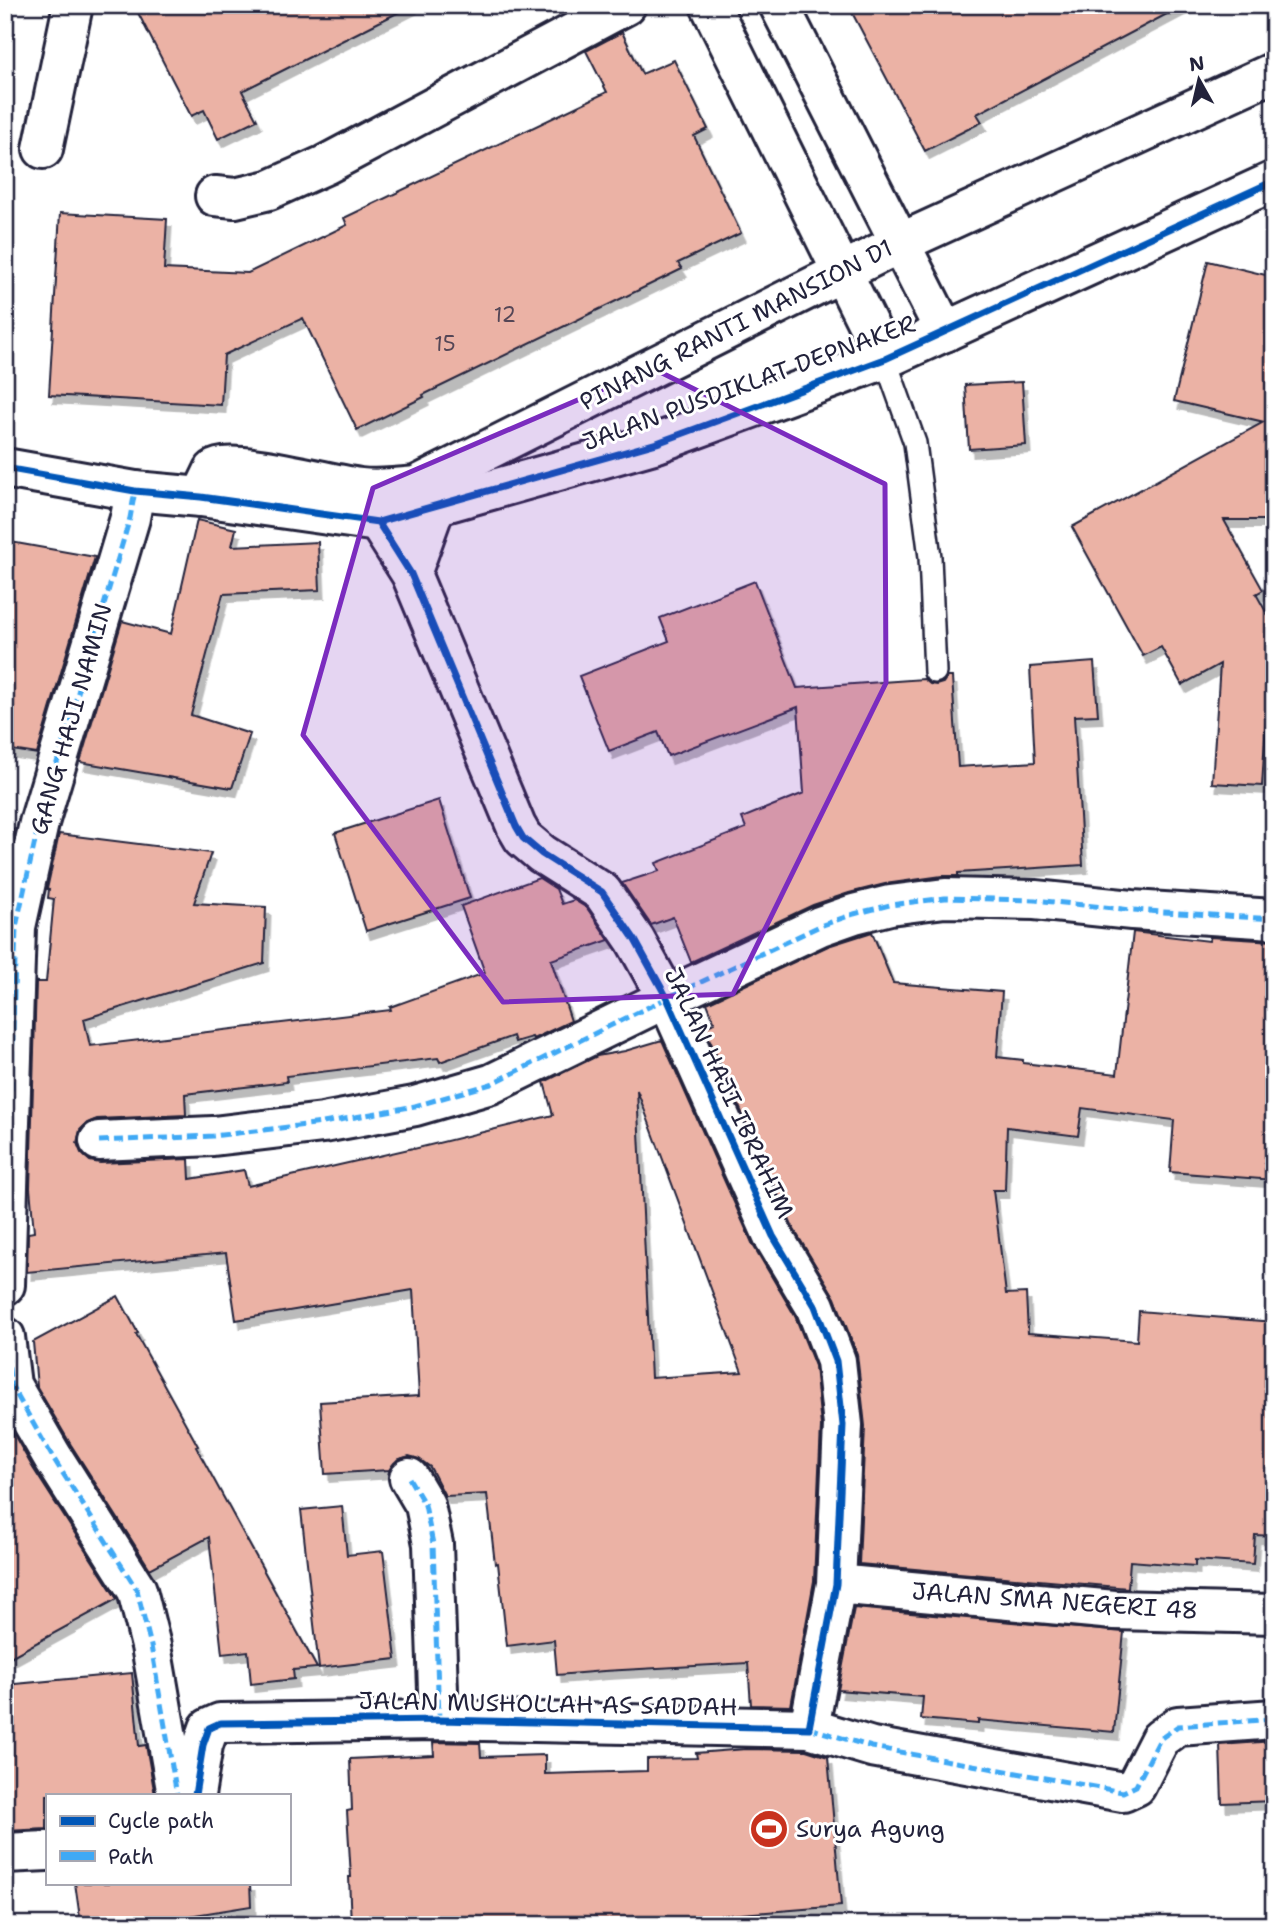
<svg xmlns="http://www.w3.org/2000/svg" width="1279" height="1930" viewBox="0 0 1279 1930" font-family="'Shantell Sans',sans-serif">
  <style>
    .building { fill: #ebb2a5; stroke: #22223b; stroke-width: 2; fill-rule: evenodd; filter: url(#shadow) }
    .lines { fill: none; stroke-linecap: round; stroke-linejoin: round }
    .service-casing { stroke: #22223b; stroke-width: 26 }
    .minor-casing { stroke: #22223b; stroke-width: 44 }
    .tertiary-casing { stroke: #22223b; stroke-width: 44 }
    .service { stroke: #fff; stroke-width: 21 }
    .minor { stroke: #fff; stroke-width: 38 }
    .tertiary { stroke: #fff; stroke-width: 38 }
    .quiet { stroke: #3fa9f5; stroke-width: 5; stroke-dasharray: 10 5; stroke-linecap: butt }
    .cycleway-casing { stroke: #fff; stroke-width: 11 }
    .cycleway { stroke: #0057b8; stroke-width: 7 }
    .marked { fill: #7b2cbf; fill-opacity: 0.2; stroke: #7b2cbf; stroke-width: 5; stroke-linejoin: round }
    .labels { text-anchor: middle; stroke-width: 6; stroke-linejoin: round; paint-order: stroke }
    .number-label { font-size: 21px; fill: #544656 }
    .street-label { font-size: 24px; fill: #22223b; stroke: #fff }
    .poi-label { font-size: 24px; fill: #22223b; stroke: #fff; text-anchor: start }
  </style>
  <defs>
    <filter id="shadow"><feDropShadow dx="4.5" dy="8" stdDeviation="0" flood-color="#0004"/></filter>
  </defs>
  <rect width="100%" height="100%" fill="#fff"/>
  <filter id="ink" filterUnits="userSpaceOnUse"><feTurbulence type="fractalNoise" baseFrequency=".0143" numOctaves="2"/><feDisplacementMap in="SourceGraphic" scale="14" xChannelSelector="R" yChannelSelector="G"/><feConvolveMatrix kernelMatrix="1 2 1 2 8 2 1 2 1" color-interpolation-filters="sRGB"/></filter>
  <g filter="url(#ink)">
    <path class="building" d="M134,5H413L242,91L257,120L218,139L204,110L191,116Z
      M848,5H1184L977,114L982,122L925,151Z
      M622,32L642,74L674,60L708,129L694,136L741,233L678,263L682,269L423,395L424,397L357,430L303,318L224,355L221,405L49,395L60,213L167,219L164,269L248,273L347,225L344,218L607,92L586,51Z
      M1208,261L1274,277V520H1224L1263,590L1256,594L1274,626V641L1271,643L1262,786L1212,783L1220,664L1182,685L1161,647L1143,656L1072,527L1264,422L1174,401Z
      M1022,382L1026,445L969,449L965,385Z
      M197,520L236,529L232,546L318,542L320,590L223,594L191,715L250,734L232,788L80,762L122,621L171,634Z
      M5,541L95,557L37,754L5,749Z
      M755,581L797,688L924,679L930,684L936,685L943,683L947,677H952L958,767L1035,762L1030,667L1094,662L1098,715L1074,716L1083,865L958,873V876H942L885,884L849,893L813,905L691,962L673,917L651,925L622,883L659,871L656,863L746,828L742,818L804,793L798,707L668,756L658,732L609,751L579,676L669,641L660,618Z
      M439,800L470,898L366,931L335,833Z
      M5,828L15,829L5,874Z
      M59,834L211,853L194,903L266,907L264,963L84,1019L90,1046L391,1010L390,1007L485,973L461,906L539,878L556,889L562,904L574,900L587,908L609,940L551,960L571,1021L533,1039L532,1037L515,1042L513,1036L440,1062L438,1058L286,1076L287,1082L185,1094L186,1115L97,1119L87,1123L80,1130L77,1143L81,1153L90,1161L100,1163L189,1159L190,1179L244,1170L248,1186L413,1148L414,1149L553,1115L544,1082L597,1056L625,1051L662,1040L753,1245L795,1316L815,1366L821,1426L814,1581L791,1706L751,1705L748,1663L604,1671L557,1675L554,1640L507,1646L498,1563L495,1564L487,1494L445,1496L430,1467L419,1459L409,1456L397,1460L389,1470L325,1474L320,1402L419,1396L413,1290L236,1320L226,1253L27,1272L28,1233L34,1232L30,1188L36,982H46L54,899L48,898L49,889H47ZM637,1090L742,1372L651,1378Z
      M872,932L893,983L1002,992L997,1057L1023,1060V1063L1117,1074L1133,932L1209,941L1210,937L1274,941V1180L1170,1172L1174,1120L1082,1108L1078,1136L1007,1127L1005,1190H993L1006,1294L1026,1293L1028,1333L1137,1341L1139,1311L1274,1322V1536L1255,1535L1253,1564L1195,1560V1566L1130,1561L1128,1588L859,1564L865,1426L857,1354L835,1298L792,1226L704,1027L715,1023L707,1003L828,946Z
      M118,1296L138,1333L136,1334L198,1446L196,1447L317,1668L293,1670L294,1679L251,1684L248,1651L222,1654L209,1537L150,1569L71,1445L37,1387L33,1342Z
      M5,1419L33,1468L117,1599L5,1660Z
      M342,1506L347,1555L383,1551L396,1659L319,1668L301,1510Z
      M854,1608L1124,1632L1114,1732L978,1720V1724L921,1719L923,1697L838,1690Z
      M132,1673L139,1746L146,1745L155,1795H47V1829L5,1831V1685Z
      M1274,1741V1801L1222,1803L1220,1745Z
      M433,1742L480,1743L481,1757L545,1755V1774L647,1771V1759L697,1758L696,1753L746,1749L806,1750L828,1757L841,1906L655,1921V1925H351L349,1877H351L347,1811L352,1810L350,1759L434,1755Z
      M75,1883H250L251,1906L133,1925H81Z"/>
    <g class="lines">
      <defs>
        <path id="service" d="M885,359L915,443L930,557L935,672"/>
        <path id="minor" d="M710,5L885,359
          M779,5L945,332
          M43,149L73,5
          M215,196L235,198L269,190L325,165L626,5
          M201,497L214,470C232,457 333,485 360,488C379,490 397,488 416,486L900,243L1274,72
          M411,574L435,507
          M99,1141L213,1136L323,1123L415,1106L491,1084L667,998L820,926L854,914L890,905L945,898L1035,900L1132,910L1274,919
          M5,1285L16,927L39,823L130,518L135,491
          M5,1337L11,1385L52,1456L137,1590L151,1646L177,1795
          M409,1478L425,1505L433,1544L439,1720
          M836,1584L1114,1610L1274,1614
          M809,1728L872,1747L1123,1792L1136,1786L1160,1739L1178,1726L1274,1719
          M195,1795L203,1745L209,1728L220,1723L439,1720L809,1728L836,1584L843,1425L836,1361L815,1306L773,1236L667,998L635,940L602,892L542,854L523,838L516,826L411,574L378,522
          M5,1853L47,1851"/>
        <path id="tertiary" d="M5,468L135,491L201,497L378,522L657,443L885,359L1274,181"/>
      </defs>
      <use href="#service" class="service-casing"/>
      <use href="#minor" class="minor-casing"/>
      <use href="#tertiary" class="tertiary-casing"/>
      <use href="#service" class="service"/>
      <use href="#minor" class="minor"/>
      <use href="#tertiary" class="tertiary"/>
      <path class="quiet" d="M99,1141L213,1136L323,1123L415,1106L491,1084L667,998L820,926L854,914L890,905L945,898L1035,900L1132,910L1274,919
        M5,1285L16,927L39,823L130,518L135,491
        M5,1337L11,1385L52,1456L137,1590L151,1646L177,1795
        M409,1478L425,1505L433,1544L439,1720
        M809,1728L872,1747L1123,1792L1136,1786L1160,1739L1178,1726L1274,1719"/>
      <defs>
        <path id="cycleway" d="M5,468L135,491L201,497L378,522L657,443L885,359L1274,181
          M195,1795L203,1745L209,1728L220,1723L439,1720L809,1728L836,1584L843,1425L836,1361L815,1306L773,1236L667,998L635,940L602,892L542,854L523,838L516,826L411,574L378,522"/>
      </defs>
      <use href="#cycleway" class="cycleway-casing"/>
      <use href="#cycleway" class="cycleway"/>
    </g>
  </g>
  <path class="marked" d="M652,368L885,484L886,683L733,994L503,1002L303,735L373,488Z"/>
  <defs>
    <symbol id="stadium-disc" viewBox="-11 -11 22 22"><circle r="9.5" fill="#c8321e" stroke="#fff"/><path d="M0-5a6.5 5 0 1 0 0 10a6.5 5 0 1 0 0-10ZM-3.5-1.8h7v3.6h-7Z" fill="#fff"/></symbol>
  </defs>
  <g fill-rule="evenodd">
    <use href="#stadium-disc" x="747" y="1807" width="44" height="44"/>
  </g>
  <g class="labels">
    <g class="number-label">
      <text x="505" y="322">12</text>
      <text x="445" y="351">15</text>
    </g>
    <g class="street-label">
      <text transform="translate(736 325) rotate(-27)" y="8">PINANG RANTI MANSION D1</text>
      <text transform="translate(749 383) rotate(-20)" y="8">JALAN PUSDIKLAT DEPNAKER</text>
      <text transform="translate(71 719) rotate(-74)" y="8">GANG HAJI NAMIN</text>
      <text transform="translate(729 1093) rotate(65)" y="8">JALAN HAJI IBRAHIM</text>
      <text transform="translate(1055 1601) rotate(4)" y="8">JALAN SMA NEGERI 48</text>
      <text transform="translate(548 1704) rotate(1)" y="8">JALAN MUSHOLLAH AS SADDAH</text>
    </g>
    <g class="poi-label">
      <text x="796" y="1837">Surya Agung</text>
    </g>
  </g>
  <rect width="1279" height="1930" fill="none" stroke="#fff" stroke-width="28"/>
  <rect x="14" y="14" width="1251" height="1902" fill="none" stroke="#22223b" stroke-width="2.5" filter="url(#ink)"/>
  <rect x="46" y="1794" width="245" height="91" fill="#ffffff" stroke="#a7a7b1" stroke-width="2"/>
  <rect x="60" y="1816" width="35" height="10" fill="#0057b8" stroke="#a7a7b1" stroke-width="2"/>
  <text x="108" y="1828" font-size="21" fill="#22223b">Cycle path</text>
  <rect x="60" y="1851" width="35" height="10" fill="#3fa9f5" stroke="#a7a7b1" stroke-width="2"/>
  <text x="108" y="1864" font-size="21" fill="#22223b">Path</text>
  <g transform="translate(1199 80) rotate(352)" stroke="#ffffff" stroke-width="5" paint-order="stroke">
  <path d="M0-5L12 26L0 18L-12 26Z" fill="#22223b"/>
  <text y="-10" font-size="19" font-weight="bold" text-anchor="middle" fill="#22223b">N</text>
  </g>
</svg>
